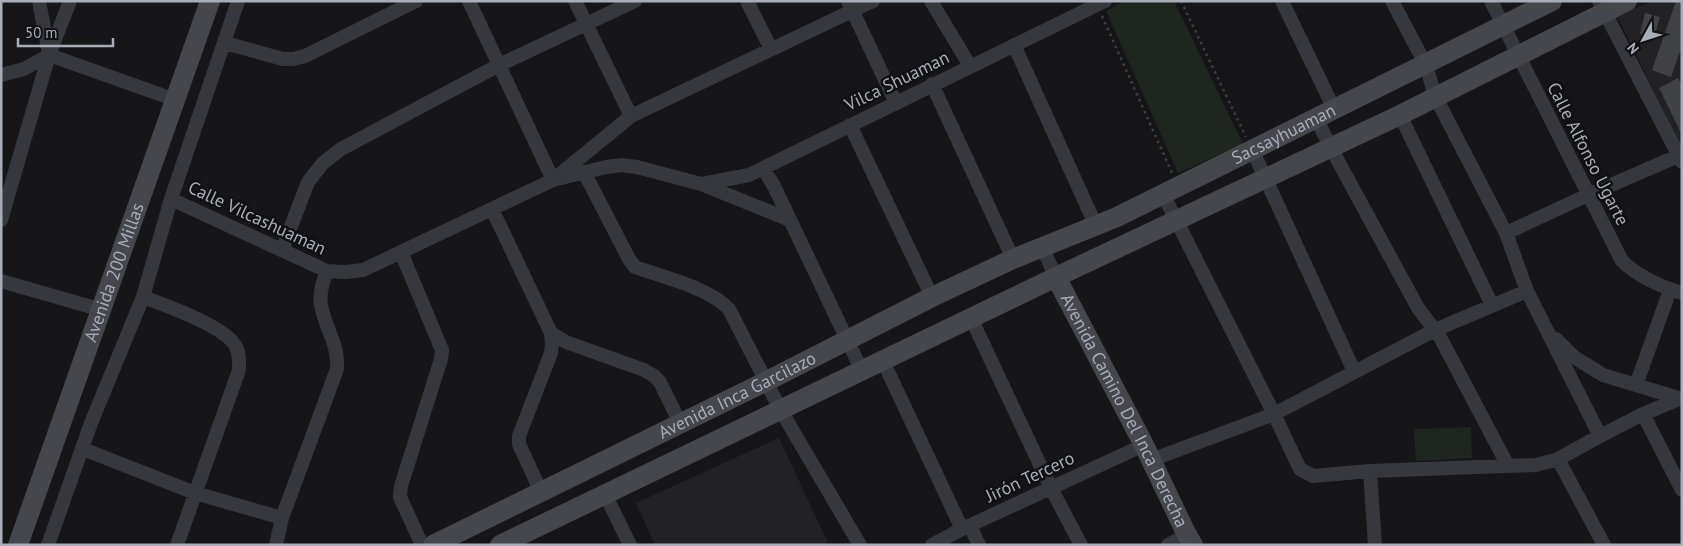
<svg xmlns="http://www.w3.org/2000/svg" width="1683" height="546" viewBox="0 0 1683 546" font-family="'PT Sans',sans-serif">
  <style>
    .built { fill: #222225 }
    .green { fill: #1e261f }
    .building { fill: #404145 }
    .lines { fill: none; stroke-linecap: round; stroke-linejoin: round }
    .path { stroke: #3d3f44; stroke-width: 2.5; stroke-dasharray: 2.5 4; stroke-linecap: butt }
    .street { stroke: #37383d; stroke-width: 14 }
    .secondary { stroke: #45474d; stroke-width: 20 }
    .labels { text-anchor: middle; stroke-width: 5; stroke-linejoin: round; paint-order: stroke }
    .street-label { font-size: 18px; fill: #a8adb8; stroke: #111113 }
  </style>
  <rect width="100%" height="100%" fill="#161618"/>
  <path class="built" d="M1653,1H1682V149L1617,16Z
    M779,438L828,543L824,545H655L636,503Z"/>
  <path class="green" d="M1125,1H1174L1243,144L1178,173L1106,11Z
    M1471,427L1472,458L1416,461L1414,429Z"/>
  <path class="building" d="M1676,1H1682V46L1671,77L1652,70Z
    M1645,13L1660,17L1654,38L1640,34Z
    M1678,78L1682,85V135L1659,88Z"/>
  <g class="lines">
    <path class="path" d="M1181,1L1246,137
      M1102,16L1172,173"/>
    <path class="street" d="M39,1L49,54
      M469,1L553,180L631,116L873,1
      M575,1L631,116
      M747,1L771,49
      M848,1L896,103
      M931,1L970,66
      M1282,1L1334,109
      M1392,1L1426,65L1435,96L1506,233L1527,291L1600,436
      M1491,1L1622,261C1639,277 1659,286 1682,293
      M1599,1L1682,162
      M225,43L283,59H293L305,56L416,1
      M1014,45L1096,226
      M1,75L24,69L49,55L176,100
      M932,84L1013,259
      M1400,115L1492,305
      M1316,118L1331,148L1418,308L1440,337L1508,466
      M850,125L932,297
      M1252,149L1354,371
      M763,168L774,186L862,371
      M584,172L629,259L635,267C663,277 709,288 729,309L780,409L860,545
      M702,184L749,175L1105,1
      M1163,194L1274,414L1300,469L1313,476L1370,471L1536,465L1558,459L1600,436L1643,414
      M171,199L327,271L345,272L363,270L553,180L606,167L622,165L637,167L701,184L790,220
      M492,209L551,333L566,342L644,370L654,376L660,382L680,423
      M1,220L49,55L70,1
      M1506,233L1588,195L1678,156
      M1042,247L1056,277
      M282,250L308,182L323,163L341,149L499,65L635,1
      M401,252L442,350L441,359L401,486L400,497L422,545
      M1,281L102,310
      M143,297C165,305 227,327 236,347C240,354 239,362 239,370L177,545
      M971,318L1051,488L1081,545
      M1556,339L1574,357L1603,375L1682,399
      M883,361L962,529
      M1636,385L1670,290
      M1679,399L1643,414L1682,490
      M83,449L195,493L282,518
      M1558,459L1604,545
      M1151,460L1274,414L1435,330L1527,291
      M1370,471L1375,545
      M541,492L519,444V436L551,353L552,344L551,333
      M605,494L630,545
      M970,526L979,545
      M48,545L91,423L143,297L171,199L238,1
      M276,545L282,518L337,369C339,344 325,328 321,305C319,293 323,282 327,271
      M932,545L962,529L1144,445
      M1168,545L1187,535"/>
    <g class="secondary">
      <path id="s1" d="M1056,277L1144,445L1187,535L1193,545"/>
      <path id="s2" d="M18,545L210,1"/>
      <path id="s3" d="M433,545L767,381L932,297L1013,259L1117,217L1552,1"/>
      <path d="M500,545L1056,277L1400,115L1627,1"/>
    </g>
  </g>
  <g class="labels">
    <g class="street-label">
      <text transform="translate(897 81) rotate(-26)" y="6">Vilca Shuaman</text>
      <text dy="6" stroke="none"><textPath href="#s3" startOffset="945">Sacsayhuaman</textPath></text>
      <text transform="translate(1588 154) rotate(63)" y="6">Calle Alfonso Ugarte</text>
      <text transform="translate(257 218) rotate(25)" y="6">Calle Vilcashuaman</text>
      <text dy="6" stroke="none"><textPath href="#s2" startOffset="289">Avenida 200 Millas</textPath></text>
      <text dy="6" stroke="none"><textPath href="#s3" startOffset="339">Avenida Inca Garcilazo</textPath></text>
      <text dy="6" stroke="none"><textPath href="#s1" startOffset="150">Avenida Camino Del Inca Derecha</textPath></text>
      <text transform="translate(1030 477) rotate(-25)" y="6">Jirón Tercero</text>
    </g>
  </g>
  <rect width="1683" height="546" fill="none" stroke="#a8adb8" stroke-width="5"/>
  <g transform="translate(1643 40) rotate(230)" stroke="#111113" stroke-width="4" paint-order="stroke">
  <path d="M0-4L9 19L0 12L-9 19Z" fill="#a8adb8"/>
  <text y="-8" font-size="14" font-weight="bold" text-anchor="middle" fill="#a8adb8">N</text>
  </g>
  <path d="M18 38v8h95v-8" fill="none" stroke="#a8adb8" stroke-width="2.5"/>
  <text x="25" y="38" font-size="15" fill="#a8adb8" stroke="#111113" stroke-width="4" paint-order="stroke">50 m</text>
</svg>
